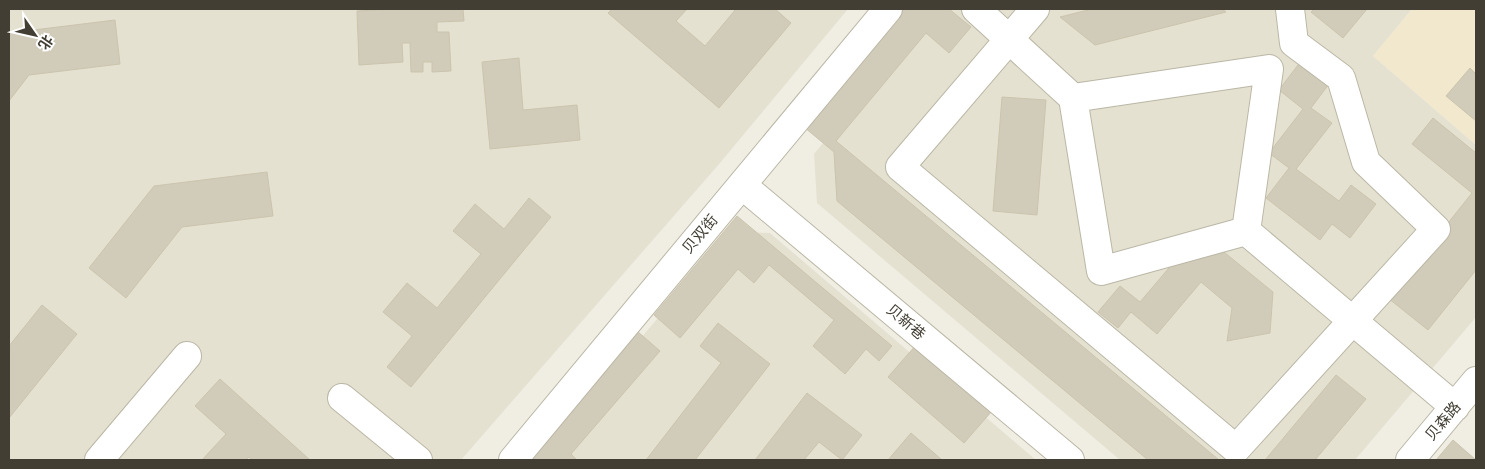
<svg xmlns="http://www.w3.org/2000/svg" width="1485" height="469" viewBox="0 0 1485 469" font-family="'Public Sans','Noto Sans SC',sans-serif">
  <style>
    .residential { fill: #e4e1d1 }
    .commercial { fill: #f2e8ce }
    .building { fill: #d1cbb9; stroke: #cbc4ad }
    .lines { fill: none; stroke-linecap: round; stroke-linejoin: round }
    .minor-casing { stroke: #bbb7a6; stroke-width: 30 }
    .minor { stroke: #fff; stroke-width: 28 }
    .labels { text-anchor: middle; stroke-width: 4; stroke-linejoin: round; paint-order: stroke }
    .street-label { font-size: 15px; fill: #423e33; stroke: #fff }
  </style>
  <rect width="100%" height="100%" fill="#f0eee3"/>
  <path class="residential" d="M9,9H848L720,163L461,460H9Z
    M934,9H1412L1373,56L1476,145V317L1355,460H1120L817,203L814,154Z
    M731,232L770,233L1036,460H537Z"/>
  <path class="commercial" d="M1412,9H1476V145L1373,56Z"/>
  <path class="building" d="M392,9H463L464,21L437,22V32H449L451,71L432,72V62H423V72H411L410,43H402L403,62L359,65L357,11Z
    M612,9H687L676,21L705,46L736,9H775L791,23L719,108L608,13Z
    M903,9H949L971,27L949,53L926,33L836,141L1219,460H1148L837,201L834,152L804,127Z
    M1092,9H1222L1226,12L1095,45L1060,17Z
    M1314,9H1367L1343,38L1311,12Z
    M115,20L120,64L29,75L9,101V33Z
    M519,58L523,110L577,105L580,140L490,149L482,62Z
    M1301,61L1329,84L1311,108L1332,123L1296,169L1339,201L1351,185L1376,204L1350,238L1332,224L1320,240L1266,198L1289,168L1269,153L1303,109L1279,90Z
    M1470,68L1476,74V121L1446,96Z
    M1002,97L1046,100L1037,215L993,211Z
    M1433,118L1476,153V270L1428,330L1388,298L1472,193L1412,144Z
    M267,172L273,216L182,227L126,298L89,268L154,186Z
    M529,198L551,217L411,387L387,367L412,336L383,312L407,283L437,308L481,254L453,231L475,204L504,229Z
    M737,216L892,346L879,361L866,349L845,374L813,346L834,320L769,265L754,283L738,269L680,338L654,315Z
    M1219,248L1273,292L1270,333L1227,341L1232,308L1201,282L1157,334L1131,312L1118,328L1098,312L1120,286L1140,302L1180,255Z
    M42,305L77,334L9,418V346Z
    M718,323L770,364L695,460H646L721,363L700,346Z
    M637,331L660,351L571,454L577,460H524Z
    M916,345L992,411L964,443L888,377Z
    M1336,375L1366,399L1315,460H1265Z
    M220,379L310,460H252L249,457L246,460H202L226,434L195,406Z
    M807,393L862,435L842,460L819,442L804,460H755Z
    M911,433L942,460H888Z
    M1453,440L1476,460H1436Z"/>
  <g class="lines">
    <defs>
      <path id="minor" d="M976,9L1073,98L1269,69L1246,231L1455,407
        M1035,9L900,167L1236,449L1436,229L1366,162L1341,78L1294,43L1290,9
        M1073,98L1101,271L1246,231
        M742,185L1070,460
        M342,398L418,460
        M99,460L187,356
        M513,460L888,9
        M1410,460L1476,381"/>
    </defs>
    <use href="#minor" class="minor-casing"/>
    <use href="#minor" class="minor"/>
  </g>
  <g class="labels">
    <g class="street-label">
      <text transform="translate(700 234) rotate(-50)" y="5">贝双街</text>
      <text transform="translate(906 322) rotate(40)" y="5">贝新巷</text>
      <text transform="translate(1443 421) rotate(-50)" y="5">贝森路</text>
    </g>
  </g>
  <rect width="1485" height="469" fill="none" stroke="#423e33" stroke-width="20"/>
  <g transform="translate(35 35) rotate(124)" stroke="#ffffff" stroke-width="4" paint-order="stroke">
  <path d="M0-4L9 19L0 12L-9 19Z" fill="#423e33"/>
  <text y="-8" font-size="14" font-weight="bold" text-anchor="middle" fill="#423e33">北</text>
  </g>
</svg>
